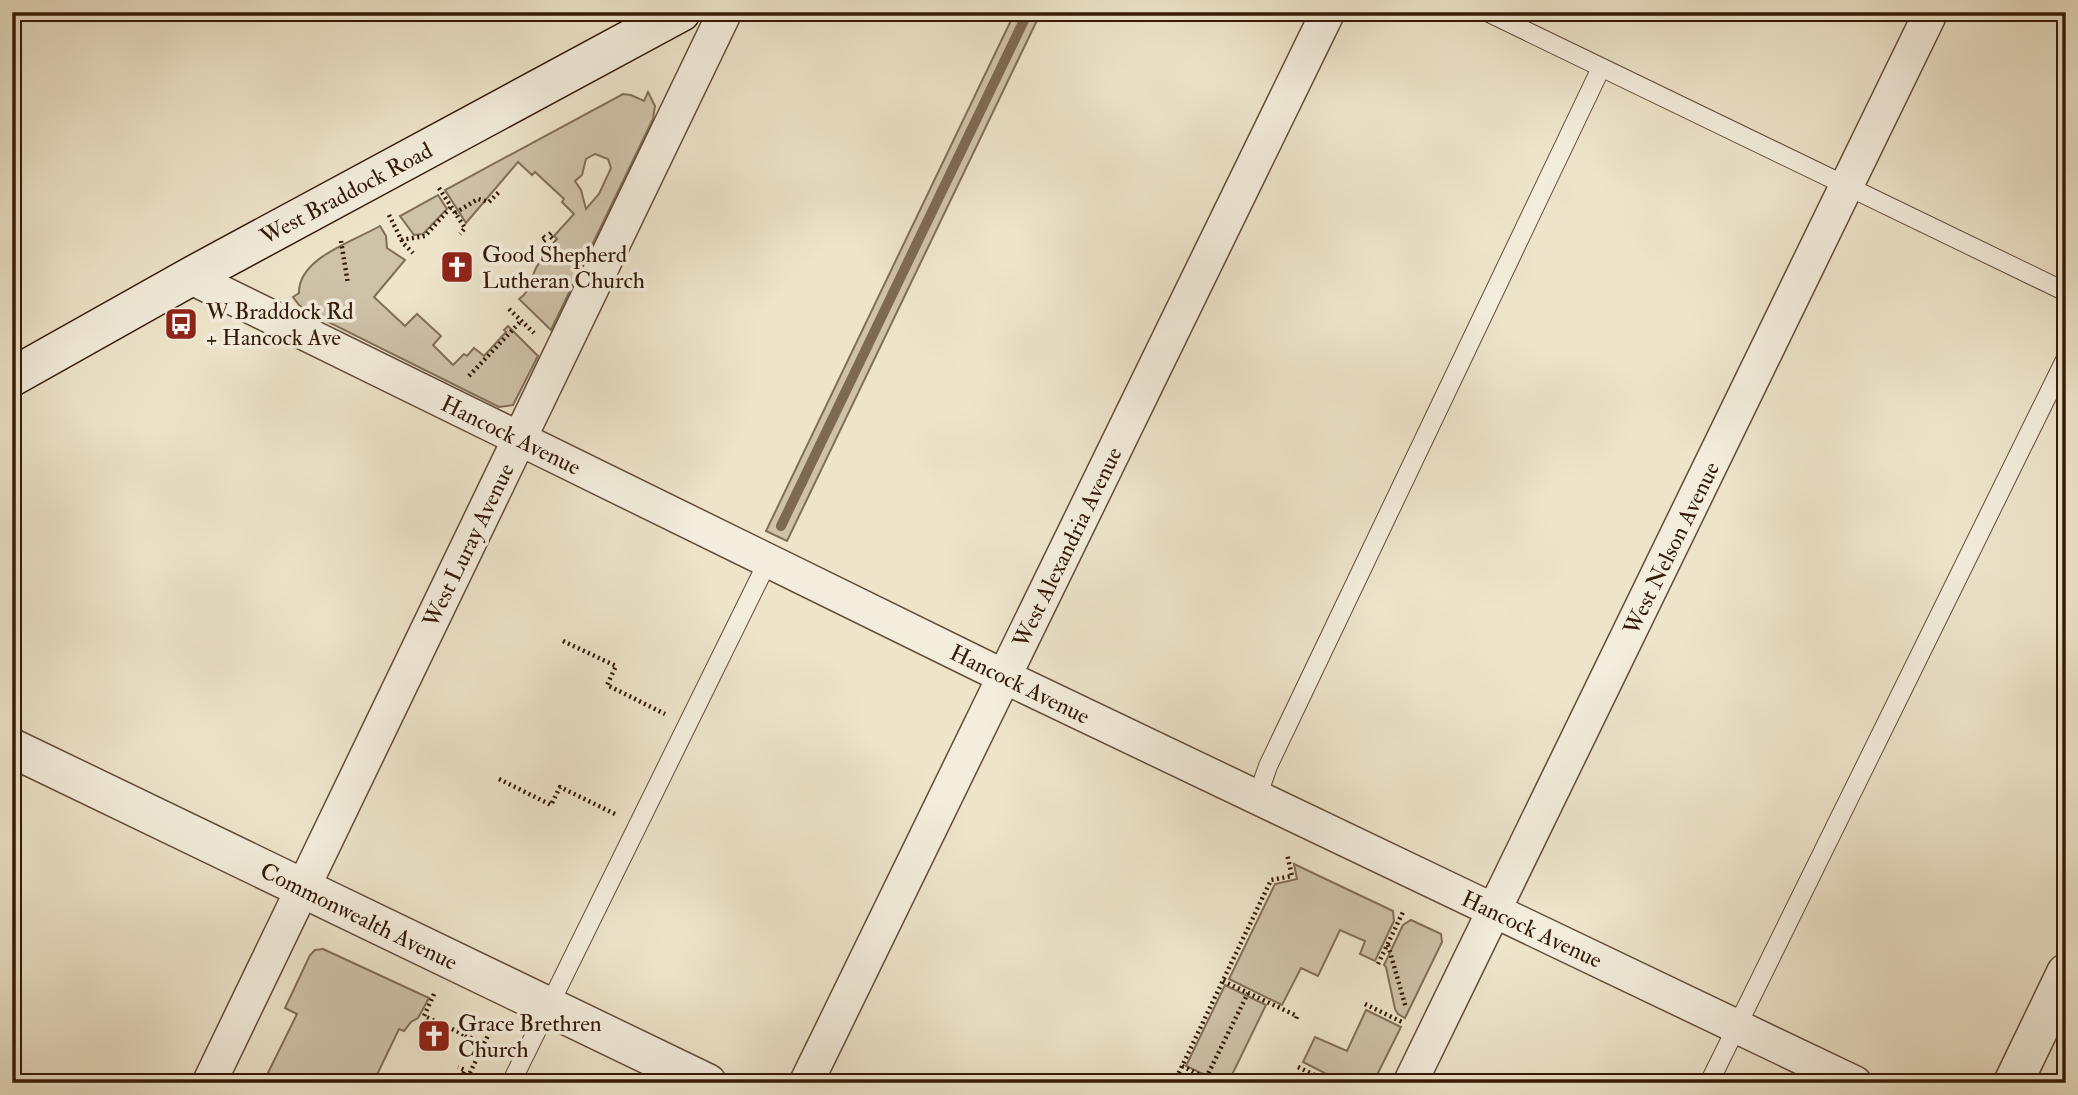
<svg xmlns="http://www.w3.org/2000/svg" width="2078" height="1095" viewBox="0 0 2078 1095" font-family="'IM FELL Double Pica',serif">
  <style>
    .green { fill: #cec2a9; stroke: #826e58; stroke-width: 2; fill-rule: evenodd }
    .lines { fill: none; stroke-linecap: round; stroke-linejoin: round }
    .stream { stroke: #7e6a54; stroke-width: 10 }
    .service-casing { stroke: #634c38; stroke-width: 20 }
    .minor-casing { stroke: #634c38; stroke-width: 36 }
    .tertiary-casing { stroke: #634c38; stroke-width: 41 }
    .secondary-casing { stroke: #351a07; stroke-width: 41 }
    .path { stroke: #351a07; stroke-width: 4.5; stroke-dasharray: 2 3.5; stroke-linecap: butt }
    .service { stroke: #f3eddd; stroke-width: 18 }
    .minor { stroke: #f3eddd; stroke-width: 33 }
    .tertiary { stroke: #f3eddd; stroke-width: 38 }
    .secondary { stroke: #f3eddd; stroke-width: 38 }
    .labels { text-anchor: middle; stroke-width: 7; stroke-linejoin: round; paint-order: stroke }
    .street-label { font-size: 23px; fill: #351a07; stroke: #f3eddd }
    .poi-label { font-size: 23px; fill: #351a07; stroke: #f3eddd; text-anchor: start }
  </style>
  <rect width="100%" height="100%" fill="#ede4ca"/>
  <filter id="stains"><feTurbulence type="fractalNoise" baseFrequency=".00286" numOctaves="4"/><feColorMatrix values="0 0 0 0 .2 0 0 0 0 .09 0 0 0 0 .02 0 0 0 .5 -.17"/></filter>
  <radialGradient id="worn" r=".72"><stop offset=".6" stop-color="#630" stop-opacity="0"/><stop offset="1" stop-color="#630" stop-opacity=".3"/></radialGradient>
  <path class="green" d="M1015,12H1041L787,541L766,531Z
    M648,92L655,106L653,119L551,330L519,299C531,291 530,280 536,268C542,257 549,248 557,239L554,236L574,214L562,202L564,199L535,172L532,175L518,162L466,223L445,190L623,94L631,95L644,101ZM595,154L608,159L611,168L599,194L586,209L581,190L575,181L582,175L586,159Z
    M438,195L447,209L423,234L414,235L400,216Z
    M380,226L386,236L387,248L405,260L374,297L405,326L417,314L441,336L433,345L453,365L464,354L467,356L474,348L484,356L506,332L504,330L508,326L538,356L513,405L499,407L308,312L299,305L293,297L299,293C298,258 354,241 380,226Z
    M1294,864L1393,911L1394,921L1375,961L1360,954L1365,941L1340,930L1318,976L1301,968L1282,1005L1229,979L1275,884L1297,879Z
    M1411,920L1441,934L1442,942L1405,1018L1398,1014L1395,1009L1386,967L1384,965L1403,925Z
    M323,949L429,998L418,1018L411,1022L404,1031L399,1029L373,1083H263L297,1014L285,1008L310,955L315,950Z
    M1225,985L1266,1005L1228,1083H1222L1186,1066Z
    M1366,1010L1401,1027L1373,1083H1344L1303,1062L1315,1037L1347,1051Z"/>
  <g class="lines">
    <path class="stream" d="M781,526L1028,12"/>
    <defs>
      <path id="service" d="M1487,12L2066,292
        M1257,798L1268,766L1601,68
        M511,1083L768,561
        M1709,1083L2066,358"/>
      <path id="minor" d="M190,277L1003,676L1855,1083
        M209,1083L725,12
        M806,1083L1328,12
        M1410,1083L1931,12"/>
      <path id="tertiary" d="M12,748L707,1083
        M2013,1083L2066,973"/>
      <path id="secondary" d="M12,377L190,277L681,12"/>
    </defs>
    <use href="#service" class="service-casing"/>
    <use href="#minor" class="minor-casing"/>
    <use href="#tertiary" class="tertiary-casing"/>
    <use href="#secondary" class="secondary-casing"/>
    <path class="path" d="M439,188L465,228L460,234
      M455,213L478,199L489,202L500,191
      M389,215L403,243L413,253
      M551,233L549,235L555,241
      M543,236L546,239L542,242L549,248
      M401,240L425,236L451,207
      M341,241L348,284
      M509,309L534,333
      M469,376L521,321
      M563,641L616,666L607,685L665,714
      M499,779L551,805L560,787L615,814
      M1388,945L1406,1008
      M1378,964L1404,910
      M1223,981L1297,1016L1296,1019
      M434,994L424,1016L465,1035L475,1014
      M1365,1004L1402,1022
      M465,1035L484,1044
      M434,1036L440,1023
      M1182,1066L1216,1083
      M1298,1067L1331,1083
      M1206,1078L1248,993
      M458,1083L465,1070L458,1067
      M465,1083L494,1023
      M1174,1083L1271,880L1292,876L1287,854"/>
    <use href="#service" class="service"/>
    <use href="#minor" class="minor"/>
    <use href="#tertiary" class="tertiary"/>
    <use href="#secondary" class="secondary"/>
  </g>
  <defs>
    <symbol id="church-square" viewBox="-11 -11 22 22"><rect x="-9" y="-9" width="18" height="18" rx="4" fill="#8f2418" stroke="#f3eddd"/><path d="M-1.2-6h2.4v3.5h3.3v2.4h-3.3V6h-2.4V-.1h-3.3v-2.4h3.3Z" fill="#fff"/></symbol>
    <symbol id="bus-square" viewBox="-11 -11 22 22"><rect x="-9" y="-9" width="18" height="18" rx="4" fill="#8f2418" stroke="#f3eddd"/><path d="M-5-6H5V4H4V6H2V4H-2V6H-4V4H-5ZM-3.5-4V0h7V-4ZM-3.5 1.2v1.5H-2V1.2ZM2 1.2v1.5H3.5V1.2Z" fill="#fff"/></symbol>
  </defs>
  <g fill-rule="evenodd">
    <use href="#church-square" x="438" y="248" width="38" height="38"/>
    <use href="#bus-square" x="162" y="305" width="38" height="38"/>
    <use href="#church-square" x="415" y="1017" width="38" height="38"/>
  </g>
  <g class="labels">
    <g class="street-label">
      <text transform="translate(346 193) rotate(-28)" y="8">West Braddock Road</text>
      <text transform="translate(511 435) rotate(26)" y="8">Hancock Avenue</text>
      <text transform="translate(468 545) rotate(-64)" y="8">West Luray Avenue</text>
      <text transform="translate(1067 547) rotate(-64)" y="8">West Alexandria Avenue</text>
      <text transform="translate(1671 548) rotate(-64)" y="8">West Nelson Avenue</text>
      <text transform="translate(1020 684) rotate(26)" y="8">Hancock Avenue</text>
      <text transform="translate(359 916) rotate(26)" y="8">Commonwealth Avenue</text>
      <text transform="translate(1532 929) rotate(25)" y="8">Hancock Avenue</text>
    </g>
    <g class="poi-label">
      <text x="482" y="262">Good Shepherd<tspan x="482" dy="26">Lutheran Church</tspan></text>
      <text x="206" y="319">W Braddock Rd<tspan x="206" dy="26">+ Hancock Ave</tspan></text>
      <text x="458" y="1031">Grace Brethren<tspan x="458" dy="26">Church</tspan></text>
    </g>
  </g>
  <rect width="2078" height="1095" fill="none" stroke="#ede4ca" stroke-width="42"/>
  <rect x="14" y="14" width="2050" height="1067" fill="none" stroke="#351a07" stroke-width="3.5"/>
  <rect x="21" y="21" width="2036" height="1053" fill="none" stroke="#351a07" stroke-width="2"/>
  <rect width="100%" height="100%" filter="url(#stains)"/>
  <rect width="100%" height="100%" fill="url(#worn)"/>
</svg>
